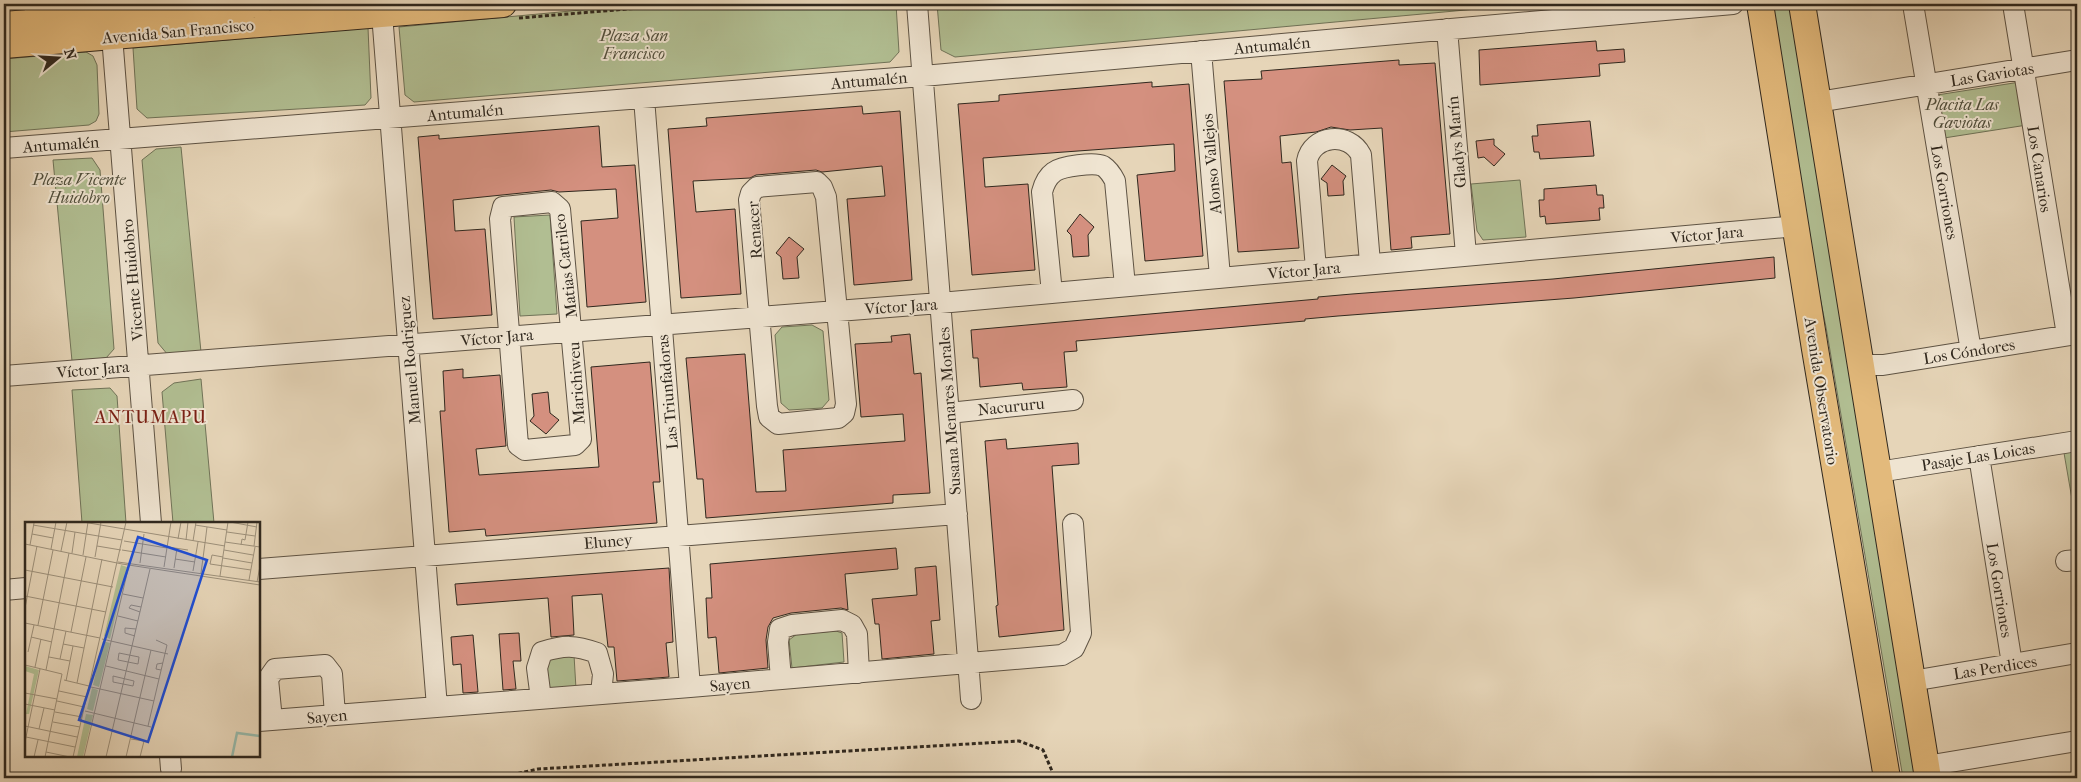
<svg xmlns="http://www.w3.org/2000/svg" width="2081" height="782" viewBox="0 0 2081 782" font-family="'IM FELL French Canon',serif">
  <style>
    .green { fill: #b1be92; stroke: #707358 }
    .building { fill: #d4907f; stroke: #30281e }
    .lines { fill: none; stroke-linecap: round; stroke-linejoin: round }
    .minor-casing { stroke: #5e5344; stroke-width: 22 }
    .major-casing { stroke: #30281e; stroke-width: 28 }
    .path { stroke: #30281e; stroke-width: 3; stroke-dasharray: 4 2.5; stroke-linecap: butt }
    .minor { stroke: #efe4d1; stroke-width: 20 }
    .major { stroke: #e3ba7c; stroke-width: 26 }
    .labels { text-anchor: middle; stroke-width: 4; stroke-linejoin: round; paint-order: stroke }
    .street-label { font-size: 16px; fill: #30281e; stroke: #efe4d1 }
    .park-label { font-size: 16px; font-style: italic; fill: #504e3b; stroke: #efe4d1 }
    .neighbourhood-label { font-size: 18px; letter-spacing: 1px; fill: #7a1f14; stroke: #efe4d1 }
    .inset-river { fill: none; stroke: #97b9aa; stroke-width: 2.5 }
    .inset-road { fill: none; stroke: #9d907a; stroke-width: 1 }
    .view { fill: #1d4ed8; fill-opacity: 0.15; stroke: #1d4ed8; stroke-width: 2.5 }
    .inset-edge { fill: none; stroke: #30281e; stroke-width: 2.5 }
  </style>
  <rect width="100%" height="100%" fill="#e6d5b8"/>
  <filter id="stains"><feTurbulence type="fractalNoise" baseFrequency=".004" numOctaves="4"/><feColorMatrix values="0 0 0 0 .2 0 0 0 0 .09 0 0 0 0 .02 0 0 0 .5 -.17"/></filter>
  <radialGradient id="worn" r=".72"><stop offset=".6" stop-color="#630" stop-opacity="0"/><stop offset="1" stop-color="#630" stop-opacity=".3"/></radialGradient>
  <path class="green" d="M646,4H896L899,52L890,62L414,102L405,95L399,27Z
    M937,4H1531L955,57L941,50Z
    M1770,4H1795L1921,778H1903L1826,327L1781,104Z
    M368,28L371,98L365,105L147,118L137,109L133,48Z
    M86,52L93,56L97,65L99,114L96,121L89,125L4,132V59Z
    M2020,82L2027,125L1944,138L1937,95Z
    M181,147L201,352L168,355L158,343L142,160L156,149Z
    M92,158L100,170L114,349L106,358L72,361L53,160Z
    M1520,180L1526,237L1483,240L1477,231L1471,184Z
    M550,215L557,314L520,316L514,217Z
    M812,325L823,331L829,400L822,408L789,410L781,403L775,335L782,327Z
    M201,379L214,523H173L162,392L174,383Z
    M110,388L117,396L126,523H82L72,390Z
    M2077,451V528L2064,453Z
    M836,631L842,633L844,662L792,668L789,640L797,634Z
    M574,655L576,689L540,692L536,657Z"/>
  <path class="building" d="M1596,41L1597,51L1624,49L1625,62L1599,64L1600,76L1480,85L1479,50Z
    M1399,60V65L1435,63L1450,234L1411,237L1412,248L1391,250L1382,128L1350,130L1331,127L1316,132L1280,136L1282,163L1291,162L1299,248L1238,252L1224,81L1262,79L1261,71Z
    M1152,82V87L1189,84L1203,256L1145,261L1137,175L1175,171L1174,144L1023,155L983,158L985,187L1028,184L1035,270L972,275L958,104L999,101V95Z
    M862,106L863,114L900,111L912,280L854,285L847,199L885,196L882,166L822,172L816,170L756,175L750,178L693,181L696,212L735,209L741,294L681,298L668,129L707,126L706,118Z
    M1590,121L1594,156L1540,159L1539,152H1534L1532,136H1538L1537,125Z
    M599,126L602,167L635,165L646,302L587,307L581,221L618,218L616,189L559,192L551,190L453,200L455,231L485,229L492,315L433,319L418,137L439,135V139Z
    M1494,139V145L1505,154L1494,166L1484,157L1478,158L1476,141Z
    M1332,165L1346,176L1343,181L1344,195L1328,196L1327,183L1321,179Z
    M1596,185L1597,195H1603L1604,208H1599L1600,220L1546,224L1545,216L1540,217L1539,200H1544V189Z
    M1080,214L1094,227L1088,235L1089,256L1073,257L1071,235L1067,231Z
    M789,237L804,249L797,257L799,278L783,279L781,257L776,253Z
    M1774,257L1775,278L1574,298L1338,316L1305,319V321L1076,341L1077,351L1064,352L1067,387L1023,390L1022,383L980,387L978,358H973L971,330L1318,299V297L1352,294L1553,279Z
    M910,334L914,374L921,373L930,493L893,495V503L706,518L703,479H697L686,358L745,354L756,492L786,491L783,450L905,441L903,414L861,417L855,344L892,342L891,336Z
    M650,362L660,482H653L657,523L486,536L485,529L449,532L440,411H445L443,371L463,369V378L500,375L506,446L476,449L479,475L599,467L591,367Z
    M548,392L550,413L559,420L546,434L530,421L534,416L532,394Z
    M1006,439L1007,449L1078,443L1079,464L1052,466L1064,630L999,637L996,606L998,605L985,441Z
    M896,548L898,569L845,574L848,610L841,608L791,613L773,618L768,627L766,640L768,668L719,673L716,637L708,638L707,619L706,598H712L710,564Z
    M936,566L940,620L931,621L934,654L882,659L879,624H875L872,599L917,595L915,568Z
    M669,568L673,642L666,643L669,677L617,681L614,647H608L602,594L572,596L574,635L551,637L548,598L457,605L455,584Z
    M519,633L521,661H513L516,689L503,690L499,634Z
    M473,635L478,692L463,693L461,664L453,665L451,637Z"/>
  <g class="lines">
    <defs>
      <path id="minor" d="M34,4L37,23
        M917,4L971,699
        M1913,4L1971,351
        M2013,4L2067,335
        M382,14L437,707
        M1447,29L1466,255
        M112,36L151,523
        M1201,51L1220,277
        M644,98L690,687
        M1818,102L2077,60
        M4,148L923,76L1733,4
        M817,182L822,187L826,197L846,404L844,413L838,418L778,424L769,417L767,406L749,200L751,193L757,187Z
        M552,202L560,209L581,439L575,445L525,450L518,445L500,219L503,207Z
        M1316,269L1307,161C1312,135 1349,131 1361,155L1370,263
        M1052,293L1042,192C1044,184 1047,177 1054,172C1062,166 1094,162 1103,166C1109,170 1112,175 1115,181L1125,286
        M1861,365H1883L2077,334
        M4,376L940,303L1797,226
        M949,413L1073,400
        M1979,456L2012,664
        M1878,472L2077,441
        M2066,561L2077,560
        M259,569L957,514
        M4,590L26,588
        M781,679L778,642L780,629L792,625L842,620L852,625L857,634L859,673
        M1912,681L2077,653
        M541,699L537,668L542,652C564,645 575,645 597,653L603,674L601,694
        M272,720L268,679L275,669L325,665L332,674L335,715
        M259,721L690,687L1062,655L1074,648L1081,633L1073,524
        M170,756L171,769
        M1926,766L2077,741"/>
      <path id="major" d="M1760,4L1815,349L1887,778
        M1802,4L1928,778
        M4,25L258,4
        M4,45L503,4"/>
    </defs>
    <use href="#minor" class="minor-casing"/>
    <use href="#major" class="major-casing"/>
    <path class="path" d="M519,18L688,4
      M506,778L511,775L538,769L1019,741L1043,750L1052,771V778"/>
    <use href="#minor" class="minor"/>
    <use href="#major" class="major"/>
  </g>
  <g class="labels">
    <g class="street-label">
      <text transform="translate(178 31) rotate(-5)" y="6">Avenida San Francisco</text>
      <text transform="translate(1272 45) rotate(-5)" y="6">Antumalén</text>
      <text transform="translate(1992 74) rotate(-9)" y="6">Las Gaviotas</text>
      <text transform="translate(869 80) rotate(-5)" y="6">Antumalén</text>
      <text transform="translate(465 112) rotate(-5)" y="6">Antumalén</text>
      <text transform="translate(1456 142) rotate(-95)" y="6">Gladys Marín</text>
      <text transform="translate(61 144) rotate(-4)" y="6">Antumalén</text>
      <text transform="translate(1211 164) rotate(-95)" y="6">Alonso Vallejos</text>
      <text transform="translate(2040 169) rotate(81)" y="6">Los Canarios</text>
      <text transform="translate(1945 192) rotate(80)" y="6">Los Gorriones</text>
      <text transform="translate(754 230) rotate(-94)" y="6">Renacer</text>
      <text transform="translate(1707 234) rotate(-5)" y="6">Víctor Jara</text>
      <text transform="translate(565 266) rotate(-97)" y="6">Matias Catrileo</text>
      <text transform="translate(1304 270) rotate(-5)" y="6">Víctor Jara</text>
      <text transform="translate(132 280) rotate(-95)" y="6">Vicente Huidobro</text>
      <text transform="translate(901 306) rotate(-4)" y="6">Víctor Jara</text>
      <text transform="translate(497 337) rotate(-5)" y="6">Víctor Jara</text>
      <text transform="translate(1969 351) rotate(-9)" y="6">Los Cóndores</text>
      <text transform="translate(409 360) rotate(-95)" y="6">Manuel Rodriguez</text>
      <text transform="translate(93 369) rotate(-5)" y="6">Víctor Jara</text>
      <text transform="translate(576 383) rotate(-94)" y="6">Marichiweu</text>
      <text transform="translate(1822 391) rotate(81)" y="6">Avenida Observatorio</text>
      <text transform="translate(667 392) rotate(-95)" y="6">Las Triunfadoras</text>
      <text transform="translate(1011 406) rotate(-6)" y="6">Nacururu</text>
      <text transform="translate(949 411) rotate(-94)" y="6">Susana Menares Morales</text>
      <text transform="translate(1978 456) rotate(-9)" y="6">Pasaje Las Loicas</text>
      <text transform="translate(608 541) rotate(-5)" y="6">Eluney</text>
      <text transform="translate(2000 590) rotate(81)" y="6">Los Gorriones</text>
      <text transform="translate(1995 667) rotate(-9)" y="6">Las Perdices</text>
      <text transform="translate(730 684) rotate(-5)" y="6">Sayen</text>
      <text transform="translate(327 716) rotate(-5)" y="6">Sayen</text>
    </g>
    <g class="park-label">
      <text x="634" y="41">Plaza San<tspan x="634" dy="18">Francisco</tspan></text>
      <text x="1962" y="110">Placita Las<tspan x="1962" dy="18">Gaviotas</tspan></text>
      <text x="79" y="185">Plaza Vicente<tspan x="79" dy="18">Huidobro</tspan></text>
    </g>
    <g class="neighbourhood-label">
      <text x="151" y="423">ANTUMAPU</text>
    </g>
  </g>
  <g transform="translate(25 522)">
    <rect width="235" height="235" fill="#e6d5b8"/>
    <path d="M96,43L102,45L85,117L79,114ZM78,119L85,121L74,165L68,163ZM0,144L14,148L4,192H1L9,152L0,149ZM67,166L73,168L68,189L62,187ZM61,192L68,193L58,235H52Z" fill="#b1be92"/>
    <path class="inset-river" d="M207,235L212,211L235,214"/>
    <path class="inset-road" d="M58,0L200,24M205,0L232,5M8,3L97,18M170,3L202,8M202,10L230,14M7,12L28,16M153,17L156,0M161,18L163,0M99,19L142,26M168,19L171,0M200,20L235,25M180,21L182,5M0,22L97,42L235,63M5,23L9,1M216,23L217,17L220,18L223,0M72,24L96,28M229,24L232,0M143,25L163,28M26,27L31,0M97,28L141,35M199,28L228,33M36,29L42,0M47,31L50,10M58,33L63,0M70,35L76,0M198,35L187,33L185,42L226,48M198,36L227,41M150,37L170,40M93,40L235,60M115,41L119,12M139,45L146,0M149,46L152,26M0,48L88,65M168,49L173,20M176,51L180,21M195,54L203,0M224,58L230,25M232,60L235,44M98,72L118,76M0,74L81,90M0,86L12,24M115,90L104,86L106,83L116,85M93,94L113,99M0,101L75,116M13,103L28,28M46,110L61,35M110,114L100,111V106L111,107M6,115L27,120M77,117L143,132M38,122L59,126M3,130L9,103M94,131L114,135L113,142L93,138ZM24,135L45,139M35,137L41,109M0,143L37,152L20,235M81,144L134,157M10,145L16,117M21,148L44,31M136,148L131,147L132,142L138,141M88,154L109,159L108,164L88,160ZM39,158L64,164M41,159L48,124M52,161L77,37M66,165L129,179M34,169L62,175M0,171L32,177M32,179L59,185M0,182L30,188M60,189L126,205M30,190L57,195M28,200L55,205M0,204L52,215M123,204L142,123L131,118M14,207L19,186M1,215L50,225M106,217L119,219L115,235M0,220L15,147M21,230L45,235M9,235L13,218M48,235L101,0M59,235L104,43M81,235L125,47M101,235L126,128"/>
    <path class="view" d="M113,15L182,38L123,220L54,198Z"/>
    <rect width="235" height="235" class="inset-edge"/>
  </g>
  <rect width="2081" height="782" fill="none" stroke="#e6d5b8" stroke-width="20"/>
  <rect x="5" y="5" width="2071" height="772" fill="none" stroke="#30281e" stroke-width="2.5"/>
  <rect x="10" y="10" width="2061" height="762" fill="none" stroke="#30281e"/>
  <g transform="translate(58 58) rotate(72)" stroke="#efe4d1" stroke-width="4" paint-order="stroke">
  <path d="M0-4L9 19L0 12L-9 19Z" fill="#30281e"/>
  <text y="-8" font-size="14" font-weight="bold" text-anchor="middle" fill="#30281e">N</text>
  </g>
  <rect width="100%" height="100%" filter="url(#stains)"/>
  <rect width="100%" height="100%" fill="url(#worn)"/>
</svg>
